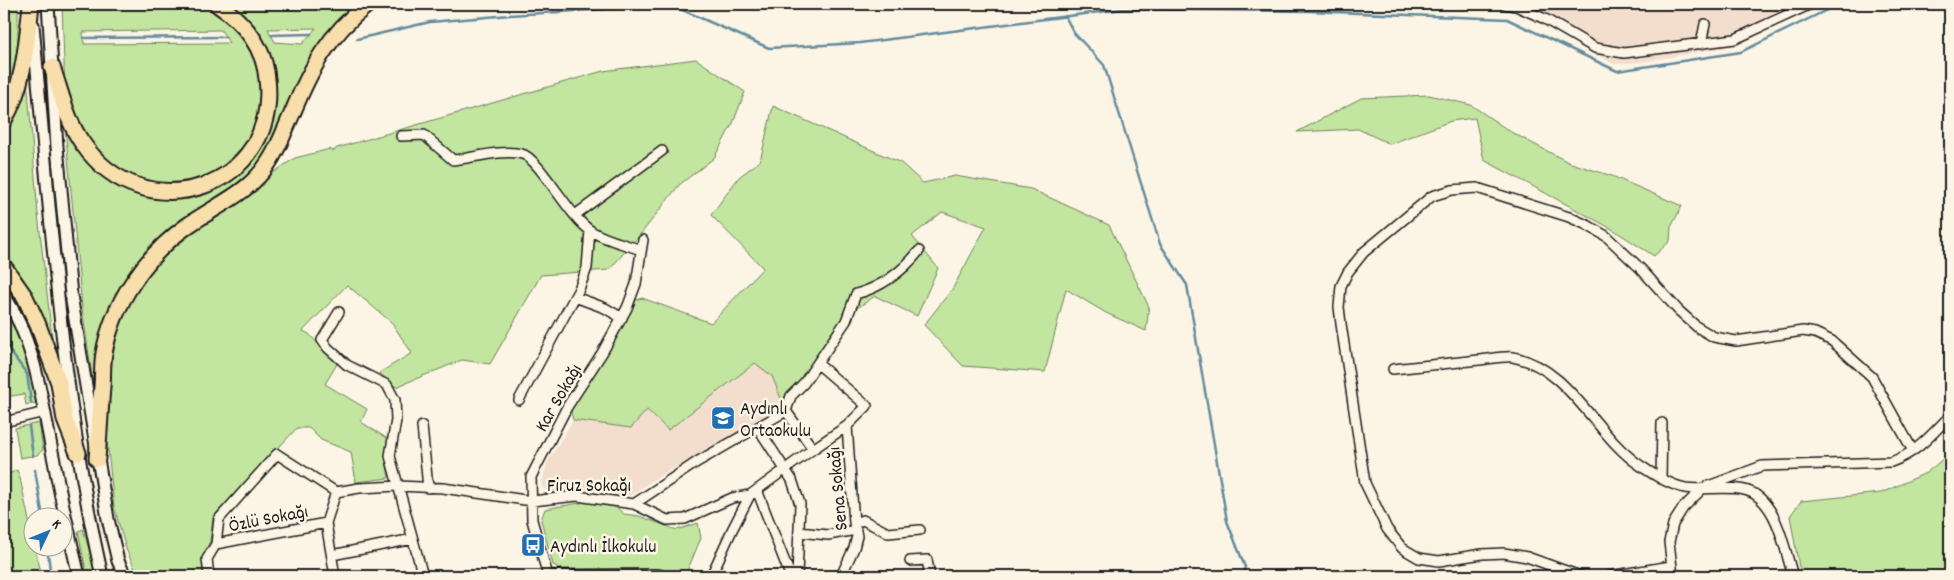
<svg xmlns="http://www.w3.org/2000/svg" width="1954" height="580" viewBox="0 0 1954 580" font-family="Dekko,sans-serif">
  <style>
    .built { fill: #f3dece }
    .green { fill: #c2e59f; stroke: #6f805e; fill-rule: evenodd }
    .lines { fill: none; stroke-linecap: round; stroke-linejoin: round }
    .stream { stroke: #638b9d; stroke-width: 2.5 }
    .street-casing { stroke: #1c1c1c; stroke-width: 12 }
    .secondary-casing { stroke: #1c1c1c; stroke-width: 15 }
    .highway-casing { stroke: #1c1c1c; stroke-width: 19 }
    .street { stroke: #fcf5e5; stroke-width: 9 }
    .secondary { stroke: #fcf5e5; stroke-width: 11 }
    .highway { stroke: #f8deab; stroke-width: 15 }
    .labels { text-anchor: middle; stroke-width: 5; stroke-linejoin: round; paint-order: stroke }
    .street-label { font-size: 19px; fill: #1c1c1c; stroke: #fcf5e5 }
    .poi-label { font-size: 19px; fill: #1c1c1c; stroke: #fcf5e5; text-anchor: start }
  </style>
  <rect width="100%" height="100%" fill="#fcf5e5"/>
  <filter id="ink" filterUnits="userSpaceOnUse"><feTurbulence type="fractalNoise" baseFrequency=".02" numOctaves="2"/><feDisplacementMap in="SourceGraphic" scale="10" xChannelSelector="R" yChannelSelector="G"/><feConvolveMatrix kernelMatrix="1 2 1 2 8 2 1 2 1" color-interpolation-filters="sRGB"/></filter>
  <g filter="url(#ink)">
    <path class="built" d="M1481,4H1823L1738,45L1642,62L1614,64L1518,12L1501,5Z
      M755,363L772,376L784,406L653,480L630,496L576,493L551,496L541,486L547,463L573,420L630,428L647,410L668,430Z"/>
    <path class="green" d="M4,4H18V51L16,73L4,108Z
      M62,4H209L213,5L251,44L264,79L260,114L252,138L215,173L192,183L169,188L134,181L113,167L80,131L65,95ZM221,30L229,43L84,44L83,32Z
      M225,4H360L266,156L242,184L171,231L104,325L94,389L82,308L65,126L102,174L120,186L145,195L201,191L265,135L274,109V87ZM316,28L302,44L275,42L268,29Z
      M696,59L745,92L733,123L714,158L679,185L644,230L609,270L541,275L490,364L462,360L396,387L379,373L412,353L391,322L347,285L303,331L309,334L337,364L325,384L367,409L361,422L388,439L385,454L389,478L356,482L351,452L321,440L309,428H297L213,517L210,541L202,559L204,576H138L126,549L114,507L107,441L112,359L119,327L130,298L165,251L283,166L295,158L330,149L333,151L337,148L603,71Z
      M27,77L38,214L53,346C39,313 28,284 4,257V131L10,121Z
      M1429,95L1471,105L1511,132L1568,162L1612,176L1682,206L1671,227L1670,241L1654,256L1612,229L1484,160L1475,118L1451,121L1390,144L1358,129L1297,132L1361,98Z
      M773,106L901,163L923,183L955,176L1031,189L1109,225L1149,307L1146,331L1106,313L1066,289L1045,372L963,366L924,325L953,288L986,227L942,212L912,236L938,268L917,316L875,296L841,319L784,406L772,376L755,363L668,430L647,410L631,428L573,420L570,408L625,322L636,300L642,298L711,323L763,268L711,215L739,177L760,161Z
      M4,299L29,355L39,402L26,405L24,394L5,397L4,390Z
      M39,423L43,450L37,455L20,458L15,428Z
      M1950,453V576H1805L1799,567L1790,516L1801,501L1881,493L1926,473Z
      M17,470L20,478L32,535V548H35L42,576H4V478L5,476Z
      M585,502L616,507L624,514L639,516L677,530L698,523L701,538L685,576L680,574L654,571L563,570L553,565L541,520L545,509Z
      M83,529L97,576H87L78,531Z"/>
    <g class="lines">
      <path class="stream" d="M1065,16L1074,33L1104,65L1160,244L1187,285L1227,521L1245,567L1242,576
        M271,35L311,34
        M83,38L226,37
        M357,39L430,22L510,15L671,5L769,48L860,43L1123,9L1309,11L1507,19L1617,71L1741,52L1839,4
        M4,343L27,374L31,402
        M29,426L33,456
        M35,470L43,518
        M47,548L51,576"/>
      <defs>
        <path id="street" d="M1504,4L1516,6L1545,19L1595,48L1624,53L1735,39L1811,4
          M1701,44L1705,24
          M401,136L424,135L453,160C473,158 502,149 522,154C539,158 569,217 591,231C605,240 625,244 641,250
          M575,215L662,151
          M575,297L605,308L622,318
          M339,312L322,340L328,348L347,365L387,385L395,400L396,420L390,456L423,576
          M1393,369C1422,366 1451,363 1479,360C1490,359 1503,356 1513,357C1571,368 1595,436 1641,466C1654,475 1670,485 1685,488C1706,491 1739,483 1756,495C1779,511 1785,551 1793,576
          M519,400L579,289L587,268L590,230
          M786,411L791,396L804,383L846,321L856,294C882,287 903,271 919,251
          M786,411L813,449
          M4,422L45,412
          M422,426L428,488
          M758,428L792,480L800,504L797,576
          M1661,479L1662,423
          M757,490L788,570L794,576
          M634,504L667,520L685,519L732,498L750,495L813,449L847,426L867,406L818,364
          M854,523L863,520L888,533L920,530
          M799,532L828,535L856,530
          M216,544L326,523
          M332,555L413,539
          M910,561L927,560L930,576
          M547,575L658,574L665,576
          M209,576L207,559L216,544L219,519L277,454L336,492L359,488L398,486L443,488L532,501L577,496L634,504L697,462L786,411
          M335,576L326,523L336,492
          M548,576L532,520L531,477L567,407L602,353L627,308L636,284L643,240
          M711,576L732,530L750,495
          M841,576L854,548L857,536L854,523L847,426
          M1580,576L1527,557L1504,553L1482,554L1439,561L1419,558L1402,548L1387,529L1365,483L1341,324L1339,307L1341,286L1348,272L1364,252L1432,196L1452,190L1477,188L1569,217L1587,225L1606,236L1641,269L1678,310L1697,327L1714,337L1736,341L1803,331L1815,333L1832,341L1872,377L1913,451
          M1610,576L1671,566
          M1673,576L1669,542L1673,524L1683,508L1703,488L1762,466L1891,462C1917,453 1931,435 1950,416"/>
        <path id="secondary" d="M48,4L57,147L71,295L108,519L118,561L125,576
          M33,25C50,210 61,395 102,576
          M4,295C37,345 42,404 54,461C61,500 70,538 79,576"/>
        <path id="highway" d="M52,67C61,93 67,122 83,144C145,233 280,188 267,79C264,46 244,22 217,4
          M4,120C24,86 27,42 31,4
          M4,267L25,297L38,325L59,383L65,420L78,453
          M97,459C99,435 100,411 102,387C103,376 102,364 104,353C113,303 145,256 187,226C215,206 250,193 269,162C279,147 285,129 292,114C311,68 328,35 368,4"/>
      </defs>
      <use href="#street" class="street-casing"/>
      <use href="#secondary" class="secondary-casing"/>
      <use href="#highway" class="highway-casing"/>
      <use href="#street" class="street"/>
      <use href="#secondary" class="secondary"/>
      <use href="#highway" class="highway"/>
    </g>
  </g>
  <defs>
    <symbol id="school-square" viewBox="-11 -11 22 22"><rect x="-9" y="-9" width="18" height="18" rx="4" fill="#1f6fb2" stroke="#fcf5e5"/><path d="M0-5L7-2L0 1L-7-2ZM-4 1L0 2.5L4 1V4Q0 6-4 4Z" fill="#fff"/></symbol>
    <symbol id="bus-square" viewBox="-11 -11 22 22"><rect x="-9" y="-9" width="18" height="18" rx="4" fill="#1f6fb2" stroke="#fcf5e5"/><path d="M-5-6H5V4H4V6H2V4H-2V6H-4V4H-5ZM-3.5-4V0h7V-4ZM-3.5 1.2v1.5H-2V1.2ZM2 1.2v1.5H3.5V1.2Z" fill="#fff"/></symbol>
  </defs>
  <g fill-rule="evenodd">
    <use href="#school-square" x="709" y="404" width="28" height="28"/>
    <use href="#bus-square" x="519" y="531" width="28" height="28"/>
  </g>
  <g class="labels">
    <g class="street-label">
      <text transform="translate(557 397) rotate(-60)" y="7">Kar Sokağı</text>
      <text x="589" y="491">Firuz Sokağı</text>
      <text transform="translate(836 489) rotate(-95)" y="7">Sena Sokağı</text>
      <text transform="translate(268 517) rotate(-11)" y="7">Özlü Sokağı</text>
    </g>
    <g class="poi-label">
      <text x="740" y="414">Aydınlı<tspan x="740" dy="22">Ortaokulu</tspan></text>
      <text x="550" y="552">Aydınlı İlkokulu</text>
    </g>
  </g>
  <rect width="1954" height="580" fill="none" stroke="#fcf5e5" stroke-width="20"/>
  <rect x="10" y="10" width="1934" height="560" fill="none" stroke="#1c1c1c" stroke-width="2" filter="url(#ink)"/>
  <g transform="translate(48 532) rotate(47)"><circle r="24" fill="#fcf5e5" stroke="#a29e95"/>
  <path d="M0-4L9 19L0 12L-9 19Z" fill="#1f6fb2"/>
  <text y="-8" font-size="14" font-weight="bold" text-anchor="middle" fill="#1c1c1c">K</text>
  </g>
</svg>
